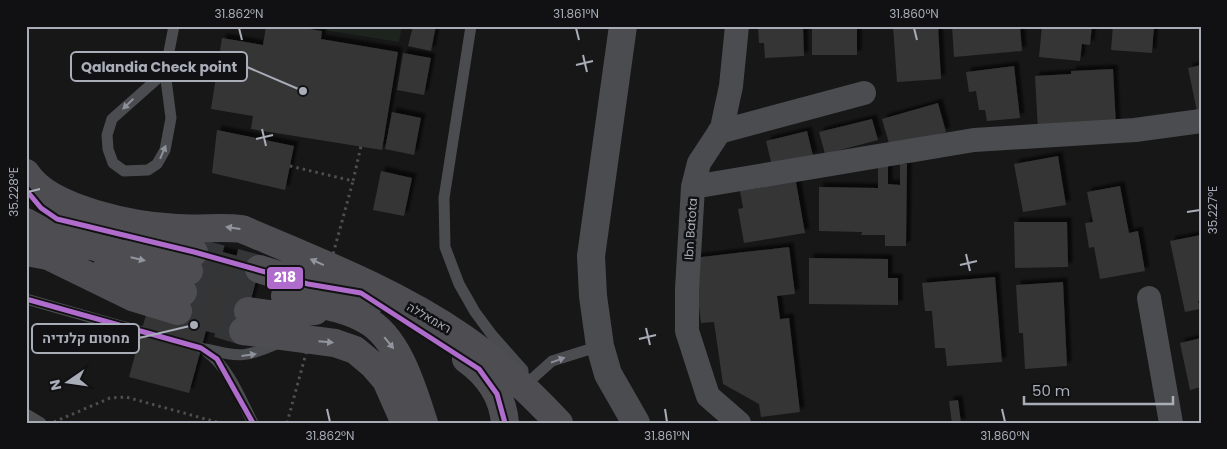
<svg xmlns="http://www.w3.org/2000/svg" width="1227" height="449" viewBox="0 0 1227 449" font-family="Poppins,Heebo,sans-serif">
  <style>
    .green { fill: #1d241e }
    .building { fill: #353536; filter: url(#shadow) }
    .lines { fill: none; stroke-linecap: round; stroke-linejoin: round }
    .trunk-tunnel { stroke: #343537; stroke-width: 28; stroke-dasharray: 28 14; stroke-linecap: butt }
    .path { stroke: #4d4e52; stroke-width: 3; stroke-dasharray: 2.5 4; stroke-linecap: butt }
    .service { stroke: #4b4c50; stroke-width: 11 }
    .minor { stroke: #4b4c50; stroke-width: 24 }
    .tertiary { stroke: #4b4c50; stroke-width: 28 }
    .trunk { stroke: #4e4e52; stroke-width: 28 }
    .path-bridge { stroke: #4d4e52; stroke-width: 3; stroke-dasharray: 2.5 4; stroke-linecap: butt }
    .bus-1-casing { stroke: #111113; stroke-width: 9 }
    .bus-1 { stroke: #b06ccc; stroke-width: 5 }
    .oneway { fill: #8c9099 }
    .oneway2 { fill: #92959e }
    .ticks { fill: none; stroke: #a8adb8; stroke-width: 2 }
    .labels { text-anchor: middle; stroke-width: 5; stroke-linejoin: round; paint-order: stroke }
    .street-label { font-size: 12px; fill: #a8adb8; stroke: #111113 }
    .leader { fill: none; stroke: #a8adb8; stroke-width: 2 }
    .callout-dot { fill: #a8adb8; stroke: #111113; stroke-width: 2 }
    .callout { fill: #111113; stroke: #a8adb8; stroke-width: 2 }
    .callout-label { font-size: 14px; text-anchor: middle; font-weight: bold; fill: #a8adb8 }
    .line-badge { stroke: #111113; stroke-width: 2 }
    .badge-label { font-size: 14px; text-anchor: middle; font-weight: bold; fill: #fff }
    .neatline { fill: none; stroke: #a8adb8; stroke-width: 2 }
    .ticks-label { font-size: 12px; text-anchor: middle; fill: #a8adb8 }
  </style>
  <defs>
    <filter id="shadow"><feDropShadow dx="4.5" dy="-4.5" stdDeviation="1" flood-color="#0009"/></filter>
  </defs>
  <rect width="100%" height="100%" fill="#171717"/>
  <path class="green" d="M299,26H402L399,42Z"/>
  <path class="building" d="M266,26H290L322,31L321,39L398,52L382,150L251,129L253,116L211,109L222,38L263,45Z
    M413,26H436L431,51L408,46Z
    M758,26H803L804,56L765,58L764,43H759Z
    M812,26H857V55H812Z
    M893,26H938L941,79L897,82Z
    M952,26H1020L1022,51L954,57Z
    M1042,26H1092L1090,45L1082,44L1080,61L1039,57Z
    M1113,26H1154L1152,53L1111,50Z
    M403,53L431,58L424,95L397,90Z
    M1201,65V116H1198L1188,68Z
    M1014,66L1020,118L987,121L985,110H979L976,91L969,92L966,72Z
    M1113,69L1116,126L1038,130L1035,76L1071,74V71Z
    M938,103L946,132L890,147L882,119Z
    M392,112L421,118L414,155L385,149Z
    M872,119L878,140L825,154L819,132Z
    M217,130L294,146L285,190L212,173Z
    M807,131L813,156L772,166L766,141Z
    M1058,156L1066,205L1023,212L1014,164Z
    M900,164H907L906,246H885V235H861L862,232L819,231V187L878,188V165L888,166V184L900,185Z
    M381,171L412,178L404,216L373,210Z
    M796,182L805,233L744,243L738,209L743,208L740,191Z
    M1120,186L1129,233L1138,231L1145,271L1100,279L1094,247L1089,248L1085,223L1093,222L1087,192Z
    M1014,222H1067L1068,267L1015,268Z
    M1201,235V301H1198L1200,309L1185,312L1170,241Z
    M196,245L261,262L240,340L206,331L189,393L129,377L147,311Z
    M789,247L795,294L777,296L780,319L789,318L800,412L761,417L759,404L723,384L714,322L701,323L693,258Z
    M809,258L888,259V278H898V305L809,304Z
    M995,277L1002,362L947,366L945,348H935L932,311H925L922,283Z
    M1063,282L1067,366L1025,369L1023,333H1019L1016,285Z
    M1201,338V387L1190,390L1180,343Z
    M958,400L961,423H952L949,401Z"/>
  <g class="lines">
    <path class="trunk-tunnel" d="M194,252L259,269
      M189,271L254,288
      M183,292L248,311
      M178,311L243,331"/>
    <path class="path" d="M182,67L217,73
      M290,166L353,181L361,146
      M54,422L110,398L126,397L220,423"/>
    <path class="service" d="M471,26L444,198L445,247L459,284L475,312L492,335L523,370V378
      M165,72L112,119L107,135L108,149L113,163L124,171L148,170L157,164L165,150L171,118L165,72L174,26
      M26,299L142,332
      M368,321L386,293
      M201,348C241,357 243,359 281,342
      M207,352C229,368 240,398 253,423
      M523,387L552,361L600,346
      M26,414L41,423"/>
    <path class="minor" d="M737,26L731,86L722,128L699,163L693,187L687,289V331L708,396L739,423
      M719,132L864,93
      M693,187L974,140L1135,130L1201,121
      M1149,298L1171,423"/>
    <path class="tertiary" d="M623,26L591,256L593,296L600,346L608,374L636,423"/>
    <path class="trunk" d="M26,173C49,210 136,226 177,228C199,230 220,226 242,229C317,261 395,291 462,337C497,361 530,392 559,423
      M26,222L52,236L189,271
      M139,239L194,252
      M26,252L48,256L132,297L178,311
      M107,267L183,292
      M259,269L308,284L364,294
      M285,296C311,303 343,307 366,320C399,338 413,390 424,423
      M248,311L269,314L315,311
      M243,331L335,343L355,350L373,365L386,380L405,423
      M466,359C487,374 503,396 505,423"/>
    <path class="path-bridge" d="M287,423L353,181"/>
    <defs>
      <path id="bus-1" d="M26,190L41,208L57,219L194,252L308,284L361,293L479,369L497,394L505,423
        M26,299L201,348L217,359L253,423"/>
    </defs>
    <use href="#bus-1" class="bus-1-casing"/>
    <use href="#bus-1" class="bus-1"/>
  </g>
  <defs><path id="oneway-solid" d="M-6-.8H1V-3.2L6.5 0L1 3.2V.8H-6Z" transform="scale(1.25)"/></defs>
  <g class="oneway">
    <use href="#oneway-solid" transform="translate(128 104) rotate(136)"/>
    <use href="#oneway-solid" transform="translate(163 152) rotate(-67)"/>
    <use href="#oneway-solid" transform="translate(249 355) rotate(-8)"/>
    <use href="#oneway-solid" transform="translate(558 360) rotate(-20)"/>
  </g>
  <g class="oneway2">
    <use href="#oneway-solid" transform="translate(233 228) rotate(-172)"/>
    <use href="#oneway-solid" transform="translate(138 259) rotate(13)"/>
    <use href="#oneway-solid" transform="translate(317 262) rotate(-156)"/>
    <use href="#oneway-solid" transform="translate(326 342) rotate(5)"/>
    <use href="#oneway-solid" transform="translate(389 343) rotate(51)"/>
  </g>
  <path class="ticks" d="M239,28L242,40M576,28L579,40M914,28L917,40M583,55L587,72M576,65L593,61M262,129L266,146M256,139L273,135M28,192L40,189M1187,212L1200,210M966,254L970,271M960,265L977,261M646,328L650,345M639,339L656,335M327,409L330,422M665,409L667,422M1002,409L1005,422"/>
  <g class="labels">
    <g class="street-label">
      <text transform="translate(691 229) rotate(-86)" y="4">Ibn Batota</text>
      <text transform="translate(429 318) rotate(30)" y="4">ראמאללה</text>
    </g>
  </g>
  <path class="leader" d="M303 91L247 67M194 325L139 338"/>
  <g class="callout-dot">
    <circle cx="303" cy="91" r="5"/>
    <circle cx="194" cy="325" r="5"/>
  </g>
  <g class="callout">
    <rect x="71" y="52" width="176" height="29" rx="5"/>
    <rect x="32" y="324" width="107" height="29" rx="5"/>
  </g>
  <g class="callout-label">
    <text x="159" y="72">Qalandia Check point</text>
    <text x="86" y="343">מחסום קלנדיה</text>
  </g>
  <rect class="line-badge" x="266" y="266" width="38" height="24" rx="5" fill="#b06ccc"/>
  <g class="badge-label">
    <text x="285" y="282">218</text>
  </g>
  <rect width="1227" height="449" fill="none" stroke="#111113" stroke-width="55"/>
  <g transform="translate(68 382) rotate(257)" stroke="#111113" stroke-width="4" paint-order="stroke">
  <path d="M0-4L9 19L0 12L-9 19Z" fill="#a8adb8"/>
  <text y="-8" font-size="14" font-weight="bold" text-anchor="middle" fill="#a8adb8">N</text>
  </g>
  <path d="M1024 396v8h149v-8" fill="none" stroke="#a8adb8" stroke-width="2.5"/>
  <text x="1032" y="396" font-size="15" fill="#a8adb8" stroke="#111113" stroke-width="4" paint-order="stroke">50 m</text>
  <rect x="28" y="28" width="1172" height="394" class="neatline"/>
  <g class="ticks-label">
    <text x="239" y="18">31.862°N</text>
    <text x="576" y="18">31.861°N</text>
    <text x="914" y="18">31.860°N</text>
    <text transform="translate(14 192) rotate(-90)" y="4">35.228°E</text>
    <text transform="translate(1213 210) rotate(-90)" y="4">35.227°E</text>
    <text x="330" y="440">31.862°N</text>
    <text x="667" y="440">31.861°N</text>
    <text x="1005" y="440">31.860°N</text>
  </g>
</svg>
